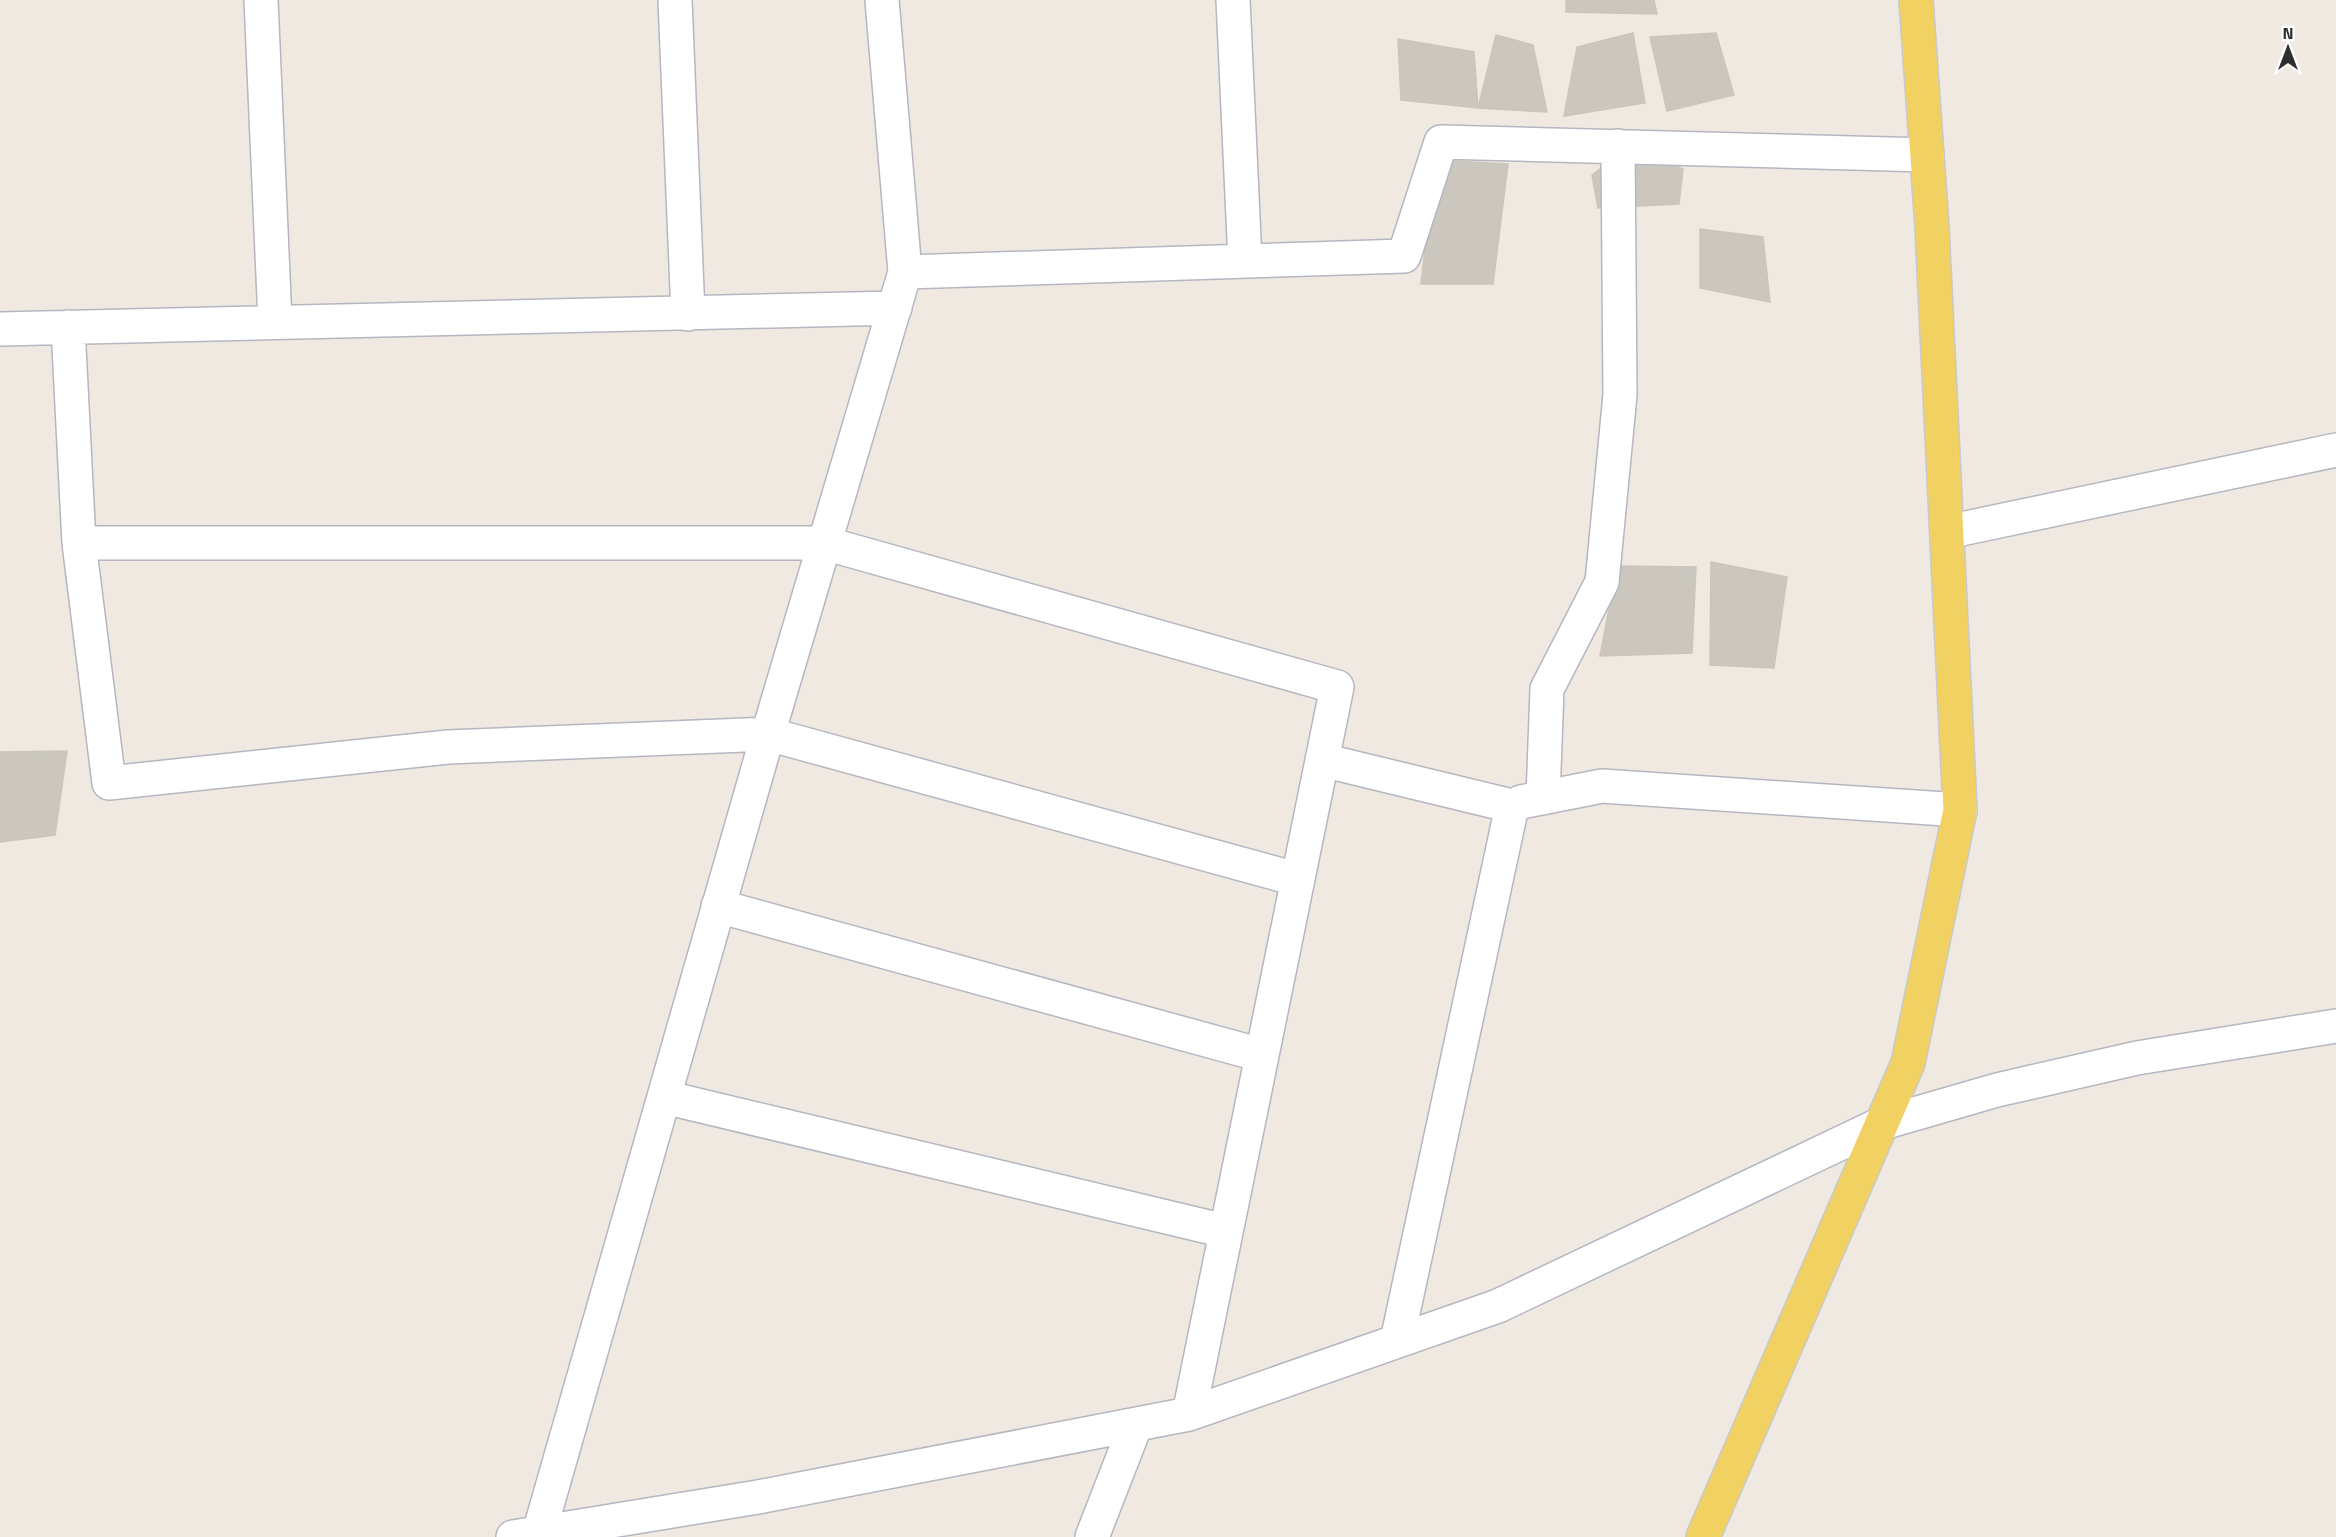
<svg xmlns="http://www.w3.org/2000/svg" width="2336" height="1537" viewBox="0 0 2336 1537" font-family="'Titillium Web',sans-serif">
  <style>
    .building { fill: #cbc7bf; stroke: #cbc5ba; stroke-width: 1.5 }
    .lines { fill: none; stroke-linecap: round; stroke-linejoin: round }
    .minor-casing { stroke: #b4b7c1; stroke-width: 36 }
    .major-casing { stroke: #c9c9c9; stroke-width: 36 }
    .minor { stroke: #fff; stroke-width: 33 }
    .major { stroke: #f2d163; stroke-width: 33 }
  </style>
  <rect width="100%" height="100%" fill="#efe9e1"/>
  <path class="building" d="M1566,0H1654L1657,14L1566,12Z
    M1633,33L1645,103L1564,116L1577,47Z
    M1716,33L1734,95L1667,111L1650,37Z
    M1496,35L1533,45L1547,112L1478,108Z
    M1398,39L1474,52L1478,108L1401,100Z
    M1628,147L1683,169L1679,204L1598,208L1592,175Z
    M1435,160L1508,164L1493,284H1421Z
    M1700,229L1763,237L1770,302L1700,288Z
    M1711,562L1787,577L1774,668L1710,665Z
    M1617,566L1696,567L1692,653L1600,656Z
    M67,751L55,835L0,842V752Z"/>
  <g class="lines">
    <defs>
      <path id="minor" d="M261,0L275,322
        M675,0L688,314
        M882,0L905,272
        M1233,0L1245,261
        M68,327L79,543H824L1337,687L1189,1414
        M0,329L895,308
        M1947,532L2336,450
        M79,543L109,783L448,747L768,734L1296,879
        M1322,760L1512,806L1397,1341
        M1543,798L1547,689L1602,582L1620,395L1618,146
        M1521,802L1602,786L1960,810
        M718,906L1261,1055
        M664,1097L1225,1231
        M539,1533L768,734L905,272L1404,256L1441,142L1927,155
        M513,1537L758,1497L1189,1414L1498,1306L1883,1123L1997,1090L2137,1058L2336,1026
        M1092,1537L1136,1424"/>
      <path id="major" d="M1703,1537L1908,1063L1960,810L1932,227L1916,0"/>
    </defs>
    <use href="#minor" class="minor-casing"/>
    <use href="#major" class="major-casing"/>
    <use href="#minor" class="minor"/>
    <use href="#major" class="major"/>
  </g>
  <g transform="translate(2288 48)" stroke="#ffffff" stroke-width="4.5" paint-order="stroke">
  <path d="M0-4.5L10 22L0 15L-10 22Z" fill="#2e2e2e"/>
  <text y="-9" font-size="16" font-weight="bold" text-anchor="middle" fill="#2e2e2e">N</text>
  </g>
</svg>
